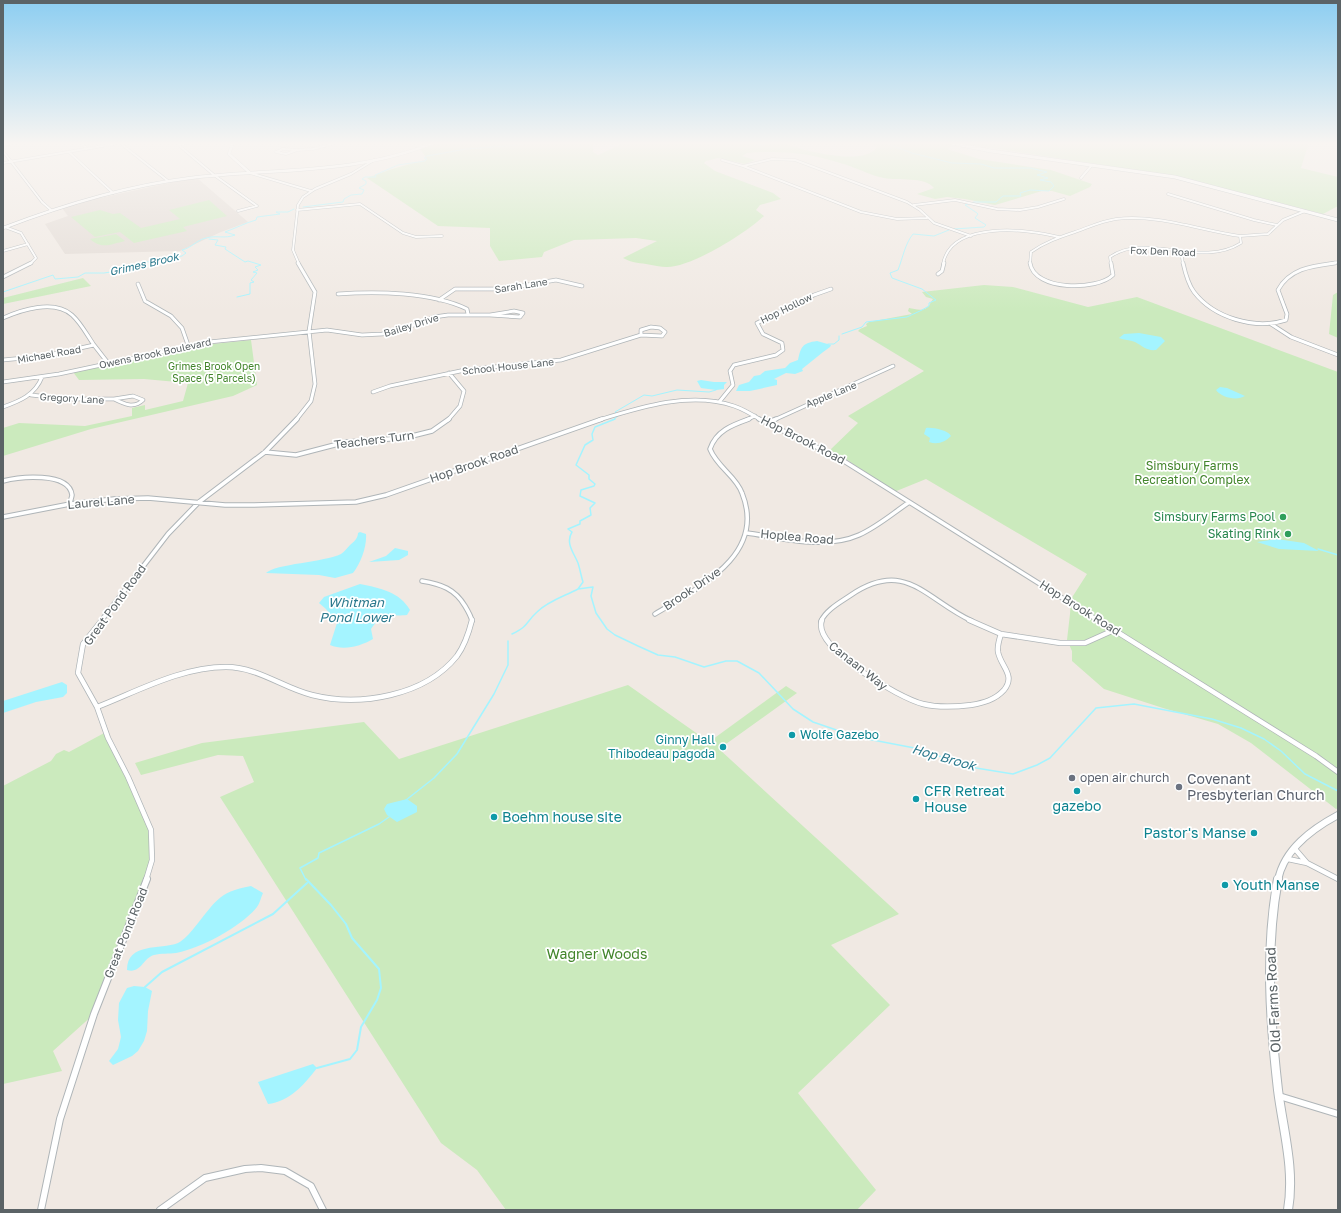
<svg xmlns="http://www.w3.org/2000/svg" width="1341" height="1213" viewBox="0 0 1341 1213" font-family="'Golos Text',sans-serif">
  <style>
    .education { fill: #e2dad4 }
    .green { fill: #cbeabd }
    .water { fill: #a4f4ff }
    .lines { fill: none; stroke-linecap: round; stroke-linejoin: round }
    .stream-far2 { stroke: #a4f4ff; stroke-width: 1 }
    .stream-far1 { stroke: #a4f4ff; stroke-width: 1.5 }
    .stream { stroke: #a4f4ff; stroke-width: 2 }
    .minor-far4-casing { stroke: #afb5b8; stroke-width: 3 }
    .minor-far3-casing { stroke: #afb5b8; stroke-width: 4.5 }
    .minor-far2-casing { stroke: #afb5b8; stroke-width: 5.5 }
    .minor-far1-casing { stroke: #afb5b8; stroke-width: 6 }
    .minor-casing { stroke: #afb5b8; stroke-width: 8 }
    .tertiary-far2-casing { stroke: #afb5b8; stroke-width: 3.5 }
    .tertiary-far1-casing { stroke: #afb5b8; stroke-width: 8 }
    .tertiary-casing { stroke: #afb5b8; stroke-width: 10 }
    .secondary-casing { stroke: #b0b7ba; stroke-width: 4 }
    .minor-far4 { stroke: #fff; stroke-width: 2 }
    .minor-far3 { stroke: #fff; stroke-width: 3 }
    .minor-far2 { stroke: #fff; stroke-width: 3.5 }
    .minor-far1 { stroke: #fff; stroke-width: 4.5 }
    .minor { stroke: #fff; stroke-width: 6 }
    .tertiary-far2 { stroke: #fff; stroke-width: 2.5 }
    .tertiary-far1 { stroke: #fff; stroke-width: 6 }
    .tertiary { stroke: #fff; stroke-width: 8 }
    .secondary { stroke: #fff; stroke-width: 3 }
    .leisure-dot { fill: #2e9e5b; stroke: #fff; stroke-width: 1.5 }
    .culture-dot { fill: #0f9aa8; stroke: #fff; stroke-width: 1.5 }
    .worship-dot { fill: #6b7280; stroke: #fff; stroke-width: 1.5 }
    .labels { text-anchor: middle; stroke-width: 3.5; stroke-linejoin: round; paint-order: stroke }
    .far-street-label { font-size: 10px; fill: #5b6366; stroke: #fff }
    .far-park-label { font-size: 10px; fill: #42852b; stroke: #fff }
    .far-water-label { font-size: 11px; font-style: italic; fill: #2b798d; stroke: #fff }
    .street-label { font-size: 12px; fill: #5b6366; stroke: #fff }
    .park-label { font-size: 12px; fill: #42852b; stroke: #fff }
    .leisure-label { font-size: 12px; fill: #27864d; stroke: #fff; text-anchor: end }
    .culture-label { font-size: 12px; fill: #0d838f; stroke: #fff; text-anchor: start }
    .worship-label { font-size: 12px; fill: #5b616d; stroke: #fff; text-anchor: start }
    .water-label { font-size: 13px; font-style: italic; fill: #2b798d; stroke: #fff }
    .near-worship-label { font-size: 14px; fill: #5b616d; stroke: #fff; text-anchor: start }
    .near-culture-label { font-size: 14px; fill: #0d838f; stroke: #fff; text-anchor: start }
    .near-park-label { font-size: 14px; fill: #42852b; stroke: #fff }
    .near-street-label { font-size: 14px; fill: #5b6366; stroke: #fff }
  </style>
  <rect width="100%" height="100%" fill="#f0e9e3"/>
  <path class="education" d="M197,178L248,222L221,232L180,251L65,254L45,224L68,216L62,208L77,203L173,182Z"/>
  <path class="green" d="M438,142H593V152L598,155L626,142L782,143C790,144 797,148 805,150C822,154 866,164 877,147L867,142H941L953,145L947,149L979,159L1051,170L1092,184L1090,187L1070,196L1052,191H1042L995,205L965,199L947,197L935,199L917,194L934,188C925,176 898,181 884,178C872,176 859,169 847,165C811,153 785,150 747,153L742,156L755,160L745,164L718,158L706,161L704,163L715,171L773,193L781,199L760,205L756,210L764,216C746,233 692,267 667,267C661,267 653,265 646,264C638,263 630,262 623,258L657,241L636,238L574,240L544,252L542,257L499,261L490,246V228L438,226L367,178L392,169L425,160V156L420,149Z
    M953,142H1309L1301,168L1338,177V206L1323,214L1181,177Z
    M209,200L227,216L183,227L187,231L134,243L120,232L95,237L71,217L100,210L113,214L120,213L141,228L180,219L169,210Z
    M116,234L125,241C111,244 102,250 90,239Z
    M83,278L91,286L3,304V298Z
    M984,285L1013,287L1088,307L1137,297L1338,372V808L1336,809L1251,743L1218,724L1163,708L1104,689L1072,661V651L1067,640L1070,614L1071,599L1087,574L926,479L894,492L846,459L830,450L858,423L848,416L924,371L858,331L860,329L867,326L866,324L869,322L912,314L908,311L909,308C916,309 925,313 930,304C931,302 932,300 933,299L926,297L922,292Z
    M1338,292V338L1329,334L1333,295Z
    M251,340L257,385L233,396L91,429L3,456V428L19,423L85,426L132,416V408L145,405V410L183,401L188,383L144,379L79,380L73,372L194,346Z
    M628,685L709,742L786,686L797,693L719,749L899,914L831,945L890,1005L798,1093L876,1190L857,1210H506L477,1170L441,1143L220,797L254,782L243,756L218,755L141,775L135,763L202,743L364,722L399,759Z
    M106,732L151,830L152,860L94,1014L53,1051L62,1071L3,1084V786L51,761L56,754L64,750L69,752Z"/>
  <path class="water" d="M1139,333L1161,337L1165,341L1156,350C1146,351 1143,346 1135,342C1130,340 1124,340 1119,338L1124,334Z
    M817,341L831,345L830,347C820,354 812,361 802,369L803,371L795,374L786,373L774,379L777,380V385L750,391H736L739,385L749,382L754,376L760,375L765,371L785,368L790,363L798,360C801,347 802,343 817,341Z
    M701,380L714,382H727L724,385V389L716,390L701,388L697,381Z
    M1220,387L1227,388L1245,396C1237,401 1222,398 1216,390Z
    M926,428C932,427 948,430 951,436C945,442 938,445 929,442L930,438L924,434Z
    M360,532L366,534C367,546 361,563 353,573L335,578L319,575L266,573C275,564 325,562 341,554C344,552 347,548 350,545C354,542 358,538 358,533Z
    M1277,539L1304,543L1319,551L1279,549L1257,542Z
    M395,548L408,551V555L399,560L369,562L386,556Z
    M360,584C380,588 400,592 410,610L407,615C387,617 385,610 371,629L373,639C361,646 344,651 330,645L337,623L326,609L319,603L324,597Z
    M62,682L67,685V693L63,697L36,702L3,713V701Z
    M407,799L417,806V812L397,822L387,815L384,809L387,804Z
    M251,886L263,893C261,897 260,903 257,907C241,927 201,948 176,953C169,954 161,953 154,955C143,958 141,974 127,970C127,942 160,950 178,943C184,940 190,933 194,928C215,903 217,892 251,886Z
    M134,986L145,987L152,991L148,1011L147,1031L144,1041L138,1051L132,1056L113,1065L109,1061L118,1049L121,1037L118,1020L119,1003L127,988Z
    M313,1064L317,1068C305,1084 289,1102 268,1104L258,1082Z"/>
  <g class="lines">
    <path class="stream-far2" d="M711,142H725
      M741,142L758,145L783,142
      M874,142L891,143L888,144L912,153L952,163L981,164L994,168H1030L1047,172L1037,175L1048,178L1040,180L1051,182L1054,186L1049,191L1030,190L1020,193L1021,196H1003L996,202H974L965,205L977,213L978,214L975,218L986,225L984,227L954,229
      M508,146L541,142
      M303,207L343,202L344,199L351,195L362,194L364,190L359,188L366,184V181L362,179L365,177H376L375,175L398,165L425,161L427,159L424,158L427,156L466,149L506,146
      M209,239L218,240L215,245L226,247L225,249L245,262L248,261L261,265L255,267L258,270L253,272L257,273L251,280L254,282L250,283V294L237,297
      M3,292L53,275L55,279L78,277L85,273H104L137,268L147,262L182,256L186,253L182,250C191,248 197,240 206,238C216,235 225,239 235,235L225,232C236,228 245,223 256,220L257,217L280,214L276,212H288L294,209
      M842,334L862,327L866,322L907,317L922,310L929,306V303L936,300L922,289L892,278L890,273L898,270C903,257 905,244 913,234L934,236L949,230
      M828,344H834L839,340V336
      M613,420L618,416L615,412L644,395L652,396L677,390L709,392L716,390"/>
    <path class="stream-far1" d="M615,419L595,427L592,434L593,440L585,445L576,465L589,475V479L595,484L594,486L581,490L580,496L595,503L590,508L591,515L580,521V524L568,529L572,532C565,543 574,553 578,563C580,569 581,576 583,582L578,589L593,587L591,596L596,613L607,629L615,635L638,646L658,655L675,657L704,667L726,661H737L759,673L793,709L813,722L857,737L925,750L946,759L976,768L1013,774L1037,765L1050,758L1096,708L1134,704L1212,719L1241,728L1264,739L1281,751L1305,774L1338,791
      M1318,549L1338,555
      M512,634C529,626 525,623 537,612C548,601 565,596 578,589
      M406,800L434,778L457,754L494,694L508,665V641
      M306,880L300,868L318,858L319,853L379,824L389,817"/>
    <path class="stream" d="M306,879L331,905L346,924L352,938L379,969L381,988L377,1000L361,1027L357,1050L350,1059L317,1068
      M145,987L162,972L273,914L307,883"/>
    <defs>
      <path id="minor-far4" d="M81,142L87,149
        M175,142L214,175L257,206L238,211
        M3,145L20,142
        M178,145L193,142
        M283,149L297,150L286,154L276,152Z
        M297,150L313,149L339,142
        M3,151L42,202L51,210
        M69,152L113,193
        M722,160L743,166L861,212L897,219L927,218
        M3,163L120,143L168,181
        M743,166L772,159L795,160L907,202L920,210L934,223L971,236
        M250,173L311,191
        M1081,178L1092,165
        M1168,194L1254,220L1277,225
        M914,205L955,200L997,209L1020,210L1038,207L1064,199
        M297,210L360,204L403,233L416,237L442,236
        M5,227L21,233L36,258L30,264
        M1240,236L1268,234L1283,220L1305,211
        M3,251L28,244
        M1181,251L1183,264
        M299,264L293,250L298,205L303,197L315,189L351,174L374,160
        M943,264C951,220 1029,229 1059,237
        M1030,264L1031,252C1045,242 1060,237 1075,232C1089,227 1102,221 1116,219C1158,214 1199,230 1240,236
        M1111,264L1110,257C1147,231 1200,269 1241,243L1240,236
        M1329,264L1338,262"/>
      <path id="minor-far3" d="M1030,263C1034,291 1097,291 1113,275L1111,263
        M1183,263C1185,272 1188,284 1194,292C1214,318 1255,330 1286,320L1287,314L1278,290C1290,268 1313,266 1335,263
        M938,274L942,271L944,263
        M3,277L31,263
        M138,284L145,301L171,316L182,328L188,345
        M338,294C376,291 432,292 467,309L468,314
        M439,300L455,289H504L556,280L582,286
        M514,311L523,313L520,317L490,315Z
        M3,318C21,310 54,299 72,315C81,323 87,335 94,345L44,356L3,360
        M1271,324L1291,337L1338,355
        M651,327L660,328L665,332L662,336L641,335V330Z
        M94,345L108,363
        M3,382L59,374L209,342L327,330L362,335L382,334L401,330L434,317L448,315H490
        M373,392L390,386L465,370L561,360L641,335
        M31,395L67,399H114
        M133,396L143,400C134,409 124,404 114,399Z
        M720,401L733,385L730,371L734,365L776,355L783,350L782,343L763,334L757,323L814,295L831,289
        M3,407C20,401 35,395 42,377
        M296,420L311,401L315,384L309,331L315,292L298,263
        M448,420L460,406L464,391L449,373
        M599,420C641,407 691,391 734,406C743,409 753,415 761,420
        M746,420L755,416
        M774,420L893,366"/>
      <path id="minor-far2" d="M759,419L839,458L1099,621
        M769,422L776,419
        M265,452L296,455L346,442L404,438L432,431L449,419
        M3,481C18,477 69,471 72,495C72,497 70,501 70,504
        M3,517L70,504L114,499L148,498L225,505H253L356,502L386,495L602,419
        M747,533C782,538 825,550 859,535C877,527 892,514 908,503
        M422,581C441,584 455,589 465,606C468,611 471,616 472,621
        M655,614C699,587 767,555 742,493C736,476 717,467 710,449C716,431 732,425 749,419
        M101,621L168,534L199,502L265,452L297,419
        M821,621C827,609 841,602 851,595C906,558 926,600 972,621"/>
      <path id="minor-far1" d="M102,620L83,644L78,673L97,707L108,738L128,777L151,830L152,860L146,880
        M822,620C811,647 899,698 923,704C939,708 955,707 971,705C983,703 995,700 1004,690C1016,675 1001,667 998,652C997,646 999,640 1001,634L969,620
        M1098,620L1316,756L1338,772
        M1001,634L1060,643H1085L1114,630
        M97,707C138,691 181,667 226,667C258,667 283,688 312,695C360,707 425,696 457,656C465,645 469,632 472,620
        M1295,849L1307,863
        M1288,859L1307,863L1338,879"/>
      <path id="minor" d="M1279,1096L1338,1114
        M41,1210L60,1119L94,1014L147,879
        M160,1210L205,1178L245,1169L261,1168L285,1171L311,1186L323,1210"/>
      <path id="tertiary-far2" d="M233,142L229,154L250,173
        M3,228C63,205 125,186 190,178C271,168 358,175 435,142"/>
      <path id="tertiary-far1" d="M1278,880C1284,849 1312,829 1338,815"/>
      <path id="tertiary" d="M1278,879C1265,949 1270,1020 1278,1090C1283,1130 1295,1169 1288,1210"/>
      <path id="secondary" d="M946,142L991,151L1175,177L1338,220"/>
    </defs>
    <use href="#minor-far4" class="minor-far4-casing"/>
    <use href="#minor-far3" class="minor-far3-casing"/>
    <use href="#minor-far2" class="minor-far2-casing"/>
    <use href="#minor-far1" class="minor-far1-casing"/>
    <use href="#minor" class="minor-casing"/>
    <use href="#tertiary-far2" class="tertiary-far2-casing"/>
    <use href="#tertiary-far1" class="tertiary-far1-casing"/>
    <use href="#tertiary" class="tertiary-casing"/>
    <use href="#secondary" class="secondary-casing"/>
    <use href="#minor-far4" class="minor-far4"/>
    <use href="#minor-far3" class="minor-far3"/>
    <use href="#minor-far2" class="minor-far2"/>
    <use href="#minor-far1" class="minor-far1"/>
    <use href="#minor" class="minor"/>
    <use href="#tertiary-far2" class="tertiary-far2"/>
    <use href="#tertiary-far1" class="tertiary-far1"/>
    <use href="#tertiary" class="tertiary"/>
    <use href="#secondary" class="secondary"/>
  </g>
  <linearGradient id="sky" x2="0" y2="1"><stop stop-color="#8dcef1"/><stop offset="0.46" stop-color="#f8f5f2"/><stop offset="1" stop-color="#f8f5f2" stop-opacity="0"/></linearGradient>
  <rect width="1341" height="312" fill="url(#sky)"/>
  <g class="leisure-dot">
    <circle cx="1283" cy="517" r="4"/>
    <circle cx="1288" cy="534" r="4"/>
  </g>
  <g class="culture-dot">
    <circle cx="792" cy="735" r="4"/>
    <circle cx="723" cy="747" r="4"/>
    <circle cx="1077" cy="791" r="4"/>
    <circle cx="916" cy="799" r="4"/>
    <circle cx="494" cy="817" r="4"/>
    <circle cx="1254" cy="833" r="4"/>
    <circle cx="1225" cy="885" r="4"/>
  </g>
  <g class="worship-dot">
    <circle cx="1072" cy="778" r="4"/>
    <circle cx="1179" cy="787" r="4"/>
  </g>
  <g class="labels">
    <g class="far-street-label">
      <text transform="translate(1163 251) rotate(2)" y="4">Fox Den Road</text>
      <text transform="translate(521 285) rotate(-9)" y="4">Sarah Lane</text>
      <text transform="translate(786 308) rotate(-26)" y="4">Hop Hollow</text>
      <text transform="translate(411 325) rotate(-17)" y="4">Bailey Drive</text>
      <text transform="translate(155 353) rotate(-12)" y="4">Owens Brook Boulevard</text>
      <text transform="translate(49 354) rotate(-10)" y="4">Michael Road</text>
      <text transform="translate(508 366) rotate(-6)" y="4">School House Lane</text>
      <text transform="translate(831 394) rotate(-22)" y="4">Apple Lane</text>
      <text transform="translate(72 398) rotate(3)" y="4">Gregory Lane</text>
    </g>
    <g class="far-park-label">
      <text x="214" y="370">Grimes Brook Open<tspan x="214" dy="12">Space (5 Parcels)</tspan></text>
    </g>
    <g class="far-water-label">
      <text transform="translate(144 264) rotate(-13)" y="4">Grimes Brook</text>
    </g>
    <g class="street-label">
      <text transform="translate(374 440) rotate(-7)" y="4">Teachers Turn</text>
      <text transform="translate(803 440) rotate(27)" y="4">Hop Brook Road</text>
      <text transform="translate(474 464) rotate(-19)" y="4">Hop Brook Road</text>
      <text transform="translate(101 502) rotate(-5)" y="4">Laurel Lane</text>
      <text transform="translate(797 537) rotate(5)" y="4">Hoplea Road</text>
      <text transform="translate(692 589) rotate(-34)" y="4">Brook Drive</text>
      <text transform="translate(115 605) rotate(-54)" y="4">Great Pond Road</text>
      <text transform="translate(1080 608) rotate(32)" y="4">Hop Brook Road</text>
      <text transform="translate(858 666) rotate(38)" y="4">Canaan Way</text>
      <text transform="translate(126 933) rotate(-68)" y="4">Great Pond Road</text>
    </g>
    <g class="park-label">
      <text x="1192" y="470">Simsbury Farms<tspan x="1192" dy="14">Recreation Complex</tspan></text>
    </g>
    <g class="leisure-label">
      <text x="1275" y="521">Simsbury Farms Pool</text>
      <text x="1280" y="538">Skating Rink</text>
    </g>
    <g class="culture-label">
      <text x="800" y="739">Wolfe Gazebo</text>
      <text x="715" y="744" text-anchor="end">Ginny Hall<tspan x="715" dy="14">Thibodeau pagoda</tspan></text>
    </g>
    <g class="worship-label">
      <text x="1080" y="782">open air church</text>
    </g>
    <g class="water-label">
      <text x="356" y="607">Whitman<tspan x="356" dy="15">Pond Lower</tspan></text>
      <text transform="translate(944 757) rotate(16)" y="5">Hop Brook</text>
    </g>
    <g class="near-worship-label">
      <text x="1187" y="784">Covenant<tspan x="1187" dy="16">Presbyterian Church</tspan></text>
    </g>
    <g class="near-culture-label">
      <text x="924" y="796">CFR Retreat<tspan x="924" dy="16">House</tspan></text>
      <text x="1077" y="811" text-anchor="middle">gazebo</text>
      <text x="502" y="822">Boehm house site</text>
      <text x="1246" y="838" text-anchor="end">Pastor's Manse</text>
      <text x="1233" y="890">Youth Manse</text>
    </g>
    <g class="near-park-label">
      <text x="597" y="959">Wagner Woods</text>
    </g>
    <g class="near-street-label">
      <text transform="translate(1273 1000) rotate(-93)" y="5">Old Farms Road</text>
    </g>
  </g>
  <rect width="1341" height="1213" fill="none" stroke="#5b6366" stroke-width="8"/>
</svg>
